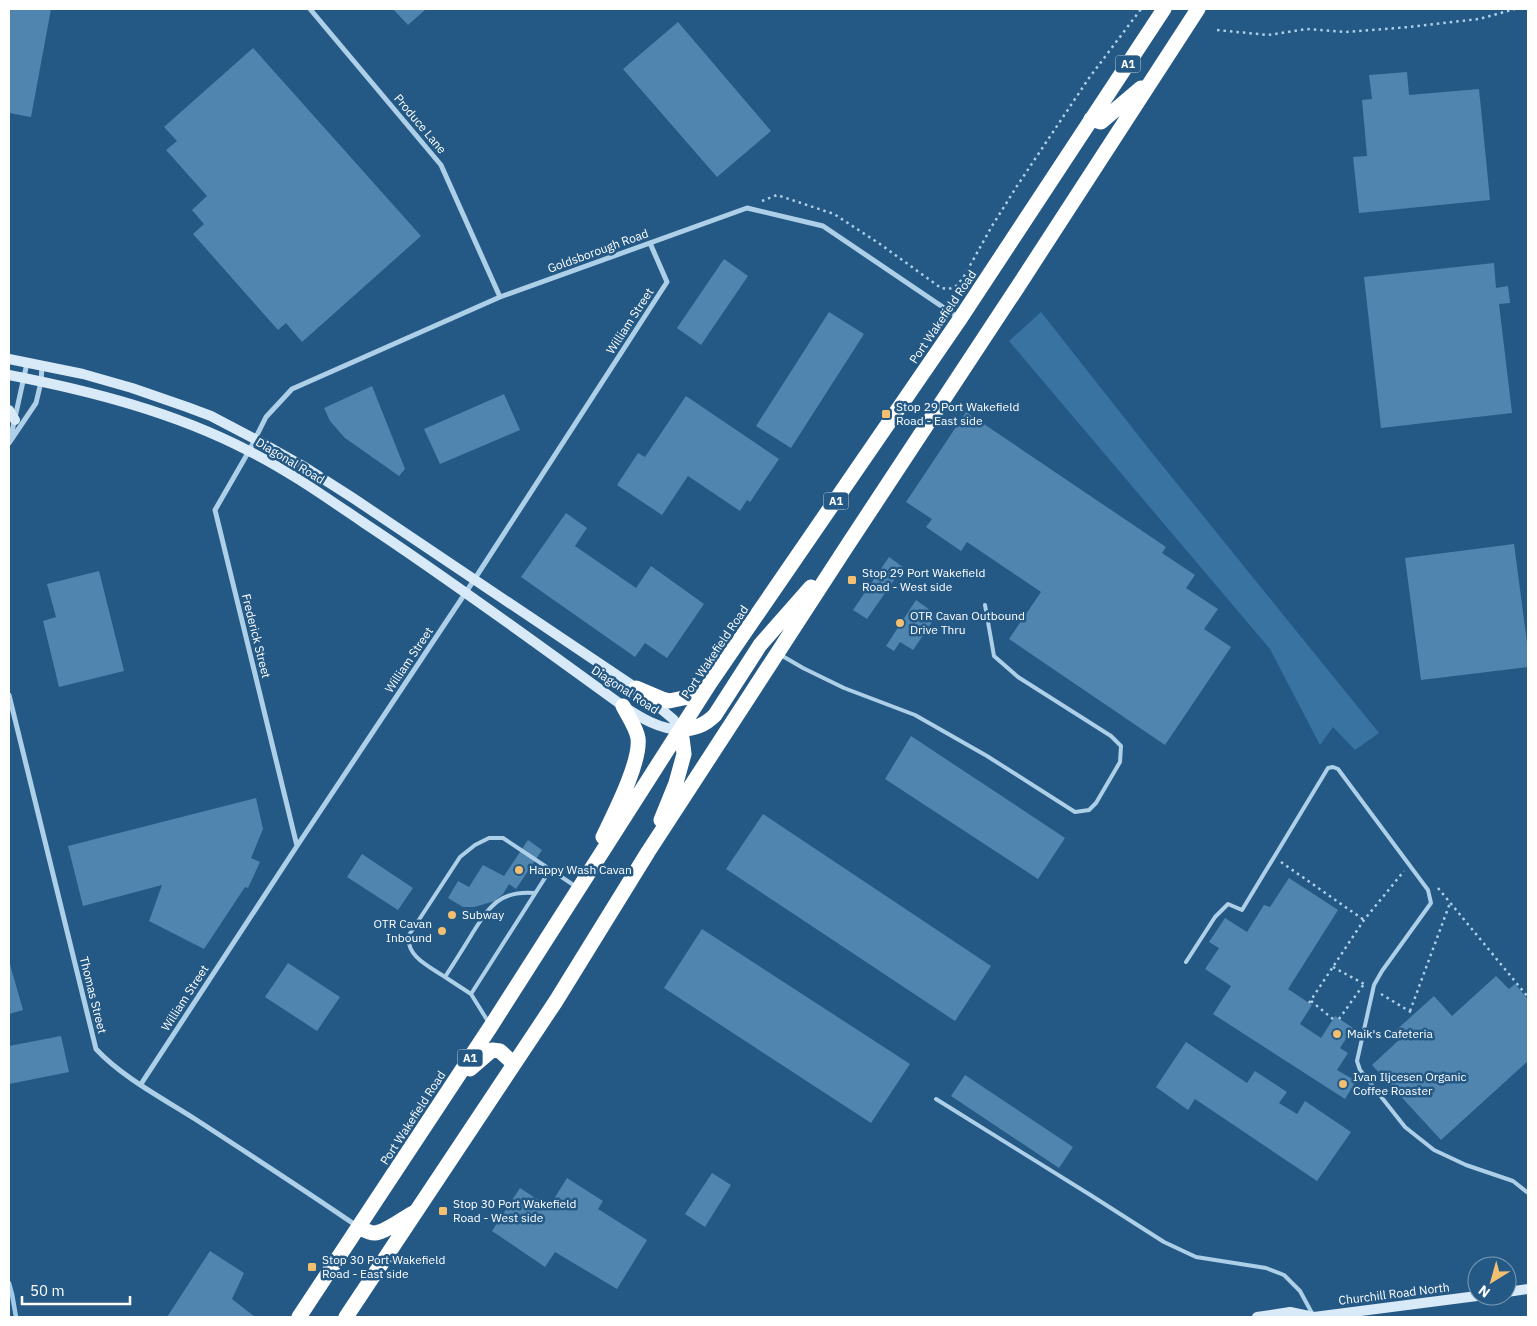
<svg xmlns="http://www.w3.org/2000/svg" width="1537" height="1326" viewBox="0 0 1537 1326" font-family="'IBM Plex Sans',sans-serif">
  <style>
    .green { fill: #3873a2 }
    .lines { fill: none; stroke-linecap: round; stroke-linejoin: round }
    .stream { stroke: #a2cbe9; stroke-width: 4.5 }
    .building { fill: #5085af }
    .path { stroke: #adcfe8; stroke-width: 2.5; stroke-dasharray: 2.5 4; stroke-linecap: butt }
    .lane { stroke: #adcfe8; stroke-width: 4 }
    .street { stroke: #adcfe8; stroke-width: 5 }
    .secondary { stroke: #d8e9f7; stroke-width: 10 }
    .highway { stroke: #fff; stroke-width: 15 }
    .poi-dot { fill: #f3bf71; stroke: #245985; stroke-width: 2 }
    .labels { text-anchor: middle; stroke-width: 5; stroke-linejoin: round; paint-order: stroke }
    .shield { fill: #245985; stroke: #bdcdda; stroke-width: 1 }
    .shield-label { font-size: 11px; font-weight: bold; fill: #fff }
    .street-label { font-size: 12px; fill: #fff; stroke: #245985 }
    .poi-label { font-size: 12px; fill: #fff; stroke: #245985; text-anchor: start }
  </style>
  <rect width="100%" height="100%" fill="#245985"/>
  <path class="green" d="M1041,312L1149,449L1379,733L1355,750L1333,727L1320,745L1270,649L1009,341Z"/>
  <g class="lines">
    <path class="stream" d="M9,1283L12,1294L16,1317"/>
  </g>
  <path class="building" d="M9,9H51L31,117L9,113Z
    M393,9H426L408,25Z
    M678,22L771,131L717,177L623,69Z
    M253,48L421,236L302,342L286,323L278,330L193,234L204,224L192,210L207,196L166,150L177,141L164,127Z
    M1407,72L1409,95L1479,89L1490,200L1359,213L1353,157L1367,156L1362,100L1372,99L1369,75Z
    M724,259L748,276L701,345L677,328Z
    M1494,263L1496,288L1508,286L1510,303L1499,304L1512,413L1381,428L1364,277Z
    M829,312L864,334L791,448L756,426Z
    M372,386L405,469L399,476L345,438L330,421L324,408Z
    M504,394L520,430L440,464L424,429Z
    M686,396L779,459L750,502L747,500L740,511L688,476L662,515L617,485L638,453L645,457Z
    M966,412L1166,547L1162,553L1195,575L1186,588L1218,609L1204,629L1231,647L1165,745L1009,639L1041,592L967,542L961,551L926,527L932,519L906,502Z
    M566,513L587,528L575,546L636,588L651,566L704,604L667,658L645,643L635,657L521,577Z
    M1514,544L1528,650V667L1421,680L1405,558Z
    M889,557L903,567L867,619L853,610Z
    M99,571L124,671L59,687L43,621L56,617L47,584Z
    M916,600L937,615L913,650L900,642L894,651L886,646Z
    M911,736L1065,838L1038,879L885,779Z
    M256,798L263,829L251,858L260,862L248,888L245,887L204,949L149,921L162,885L83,906L68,846Z
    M763,814L991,966L955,1021L726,869Z
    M528,840L542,850L516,889L509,884L503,894L495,901L474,907H463L448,898L458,881L469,887L483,865L504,876Z
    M362,854L413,888L398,910L347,877Z
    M1289,878L1338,910L1288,989L1312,1005L1300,1024L1321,1038L1335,1016L1353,1028L1340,1048L1348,1053L1337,1070L1356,1081L1345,1099L1213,1014L1231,986L1205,969L1219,948L1209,942L1225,918L1247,932L1264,905L1270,907Z
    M702,929L910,1064L871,1123L664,988Z
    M9,961L23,1010L9,1014Z
    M288,963L340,997L317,1031L265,997Z
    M1496,976L1509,989L1515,984L1528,999V1061L1441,1140L1372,1065L1399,1040L1393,1033L1434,996L1452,1016Z
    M61,1036L69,1072L9,1084V1046Z
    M1186,1042L1247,1083L1255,1071L1287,1092L1279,1103L1297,1114L1305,1101L1351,1132L1317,1181L1195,1099L1188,1110L1156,1087Z
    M965,1075L1073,1147L1059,1168L951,1096Z
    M712,1173L731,1185L705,1227L685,1214Z
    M567,1178L603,1201L598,1209L647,1240L617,1289L555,1252L545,1267L492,1231L520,1188L549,1207Z
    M210,1251L244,1273L232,1299L255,1317H167Z"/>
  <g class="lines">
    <path class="path" d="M1217,30L1268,35L1307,29L1346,32L1409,27L1479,19L1515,9
      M762,201L777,195L834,214L880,244L941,288L949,289L956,286L963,278L992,226L1017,186L1089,78L1141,9
      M1281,862L1364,920
      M1438,888L1528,997
      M1333,967L1366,985
      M1381,994L1414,1014
      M1311,1001L1333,1019
      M1309,1003L1364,920L1404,871
      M1410,1011L1450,903
      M1339,1019L1364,984"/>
    <path class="lane" d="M779,654L803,668L844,688L915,715L987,756L1075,812L1089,810L1096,803L1120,762L1121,746L1111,736L1018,677L994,656L985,605
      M1186,962L1215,917L1228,904L1242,910L1328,768L1333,767L1338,769L1428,890L1431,903L1382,971L1374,985L1357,1061L1360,1070L1405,1127L1434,1150L1466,1165L1513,1181L1528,1193
      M445,977C430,967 405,956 409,935L460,857L475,845L489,838H503L575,886
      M471,994L550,870
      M489,1023L471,994L445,977C454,963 463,949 472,934C489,907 499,890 535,893
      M936,1099L1092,1196L1164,1242L1196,1257L1266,1268L1284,1275L1300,1291L1313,1315"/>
    <path class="street" d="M310,9L441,165L500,297
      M11,436L27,363
      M9,443L36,403L41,382L42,366
      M9,695L96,1049C122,1077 162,1098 195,1119C249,1154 303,1189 357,1226
      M297,846L215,510L249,451L266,417L292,389L500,297L747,208L823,226L959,318
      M141,1084L297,846L474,580L667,282L650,243"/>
    <path class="secondary" d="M9,359L83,374L132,388L187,407L211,416L255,439L303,466L353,498L636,688L673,719L681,730
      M9,375C91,391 174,412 249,451C289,471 327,498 364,523C452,581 537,644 623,706C641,718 659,729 681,730
      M9,410L15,420
      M1507,1292L1528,1289
      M1257,1317L1290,1312L1314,1317L1477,1296"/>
    <path class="highway" d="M1091,119L1101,122L1141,88
      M636,688L662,699L669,701L693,696L706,687
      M681,730C695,728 704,726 715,715L760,645L811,587
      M661,820L676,783L684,754L681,730
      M603,837C614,814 641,762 638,738C636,727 628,716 623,706
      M470,1069L492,1050L500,1051L514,1064
      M359,1227C364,1230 369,1233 375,1233C386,1232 405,1217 415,1212
      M299,1317L491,1026L710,683L960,319L1164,9
      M346,1317L556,1001L648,852L847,546L1017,288L1198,9"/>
  </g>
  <g class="poi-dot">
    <rect x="881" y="409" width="10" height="10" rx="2.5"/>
    <rect x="847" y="575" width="10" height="10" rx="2.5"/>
    <circle cx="900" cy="623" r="5"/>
    <circle cx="519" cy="870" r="5"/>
    <circle cx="452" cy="915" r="5"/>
    <circle cx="442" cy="931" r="5"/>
    <circle cx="1337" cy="1034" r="5"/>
    <circle cx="1343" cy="1084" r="5"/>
    <rect x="438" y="1206" width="10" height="10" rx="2.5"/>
    <rect x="307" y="1262" width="10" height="10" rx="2.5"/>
  </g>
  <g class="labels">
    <g class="shield">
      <rect x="1115.5" y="55.5" width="25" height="17" rx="4"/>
      <rect x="823.5" y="492.5" width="25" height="17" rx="4"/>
      <rect x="457.5" y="1049.5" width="25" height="17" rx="4"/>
    </g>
    <g class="shield-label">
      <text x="1128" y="68">A1</text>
      <text x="836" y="505">A1</text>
      <text x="470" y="1062">A1</text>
    </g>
    <g class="street-label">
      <text transform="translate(420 124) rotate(50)" y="4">Produce Lane</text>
      <text transform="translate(598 251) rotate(-20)" y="4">Goldsborough Road</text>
      <text transform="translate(943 317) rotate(-56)" y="4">Port Wakefield Road</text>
      <text transform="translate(630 321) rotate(-57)" y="4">William Street</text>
      <text transform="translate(290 461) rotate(31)" y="4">Diagonal Road</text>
      <text transform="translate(256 636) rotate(76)" y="4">Frederick Street</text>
      <text transform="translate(715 652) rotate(-56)" y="4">Port Wakefield Road</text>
      <text transform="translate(409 660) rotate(-56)" y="4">William Street</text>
      <text transform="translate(625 690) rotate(33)" y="4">Diagonal Road</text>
      <text transform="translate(93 995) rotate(76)" y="4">Thomas Street</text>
      <text transform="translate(185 998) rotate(-57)" y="4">William Street</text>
      <text transform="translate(413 1118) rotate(-57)" y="4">Port Wakefield Road</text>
      <text transform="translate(1394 1294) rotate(-7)" y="4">Churchill Road North</text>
    </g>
    <g class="poi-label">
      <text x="896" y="411">Stop 29 Port Wakefield<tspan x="896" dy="14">Road - East side</tspan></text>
      <text x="862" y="577">Stop 29 Port Wakefield<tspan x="862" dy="14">Road - West side</tspan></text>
      <text x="910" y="620">OTR Cavan Outbound<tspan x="910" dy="14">Drive Thru</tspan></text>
      <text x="529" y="874">Happy Wash Cavan</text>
      <text x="462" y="919">Subway</text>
      <text x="432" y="928" text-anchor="end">OTR Cavan<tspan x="432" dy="14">Inbound</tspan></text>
      <text x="1347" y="1038">Maik's Cafeteria</text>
      <text x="1353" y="1081">Ivan Iljcesen Organic<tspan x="1353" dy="14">Coffee Roaster</tspan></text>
      <text x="453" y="1208">Stop 30 Port Wakefield<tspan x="453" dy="14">Road - West side</tspan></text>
      <text x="322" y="1264">Stop 30 Port Wakefield<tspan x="322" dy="14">Road - East side</tspan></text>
    </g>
  </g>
  <rect width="1537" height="1326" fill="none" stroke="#ffffff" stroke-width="20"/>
  <g transform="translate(1492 1281) rotate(217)"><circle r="24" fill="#245985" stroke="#7c9bb6"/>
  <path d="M0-4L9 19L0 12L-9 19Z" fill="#f3bf71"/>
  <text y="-8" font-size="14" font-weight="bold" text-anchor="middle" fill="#ffffff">N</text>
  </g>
  <path d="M22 1296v8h108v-8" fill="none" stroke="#ffffff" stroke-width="2.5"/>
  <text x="30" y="1296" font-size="15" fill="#ffffff" stroke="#245985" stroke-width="4" paint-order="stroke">50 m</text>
</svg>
